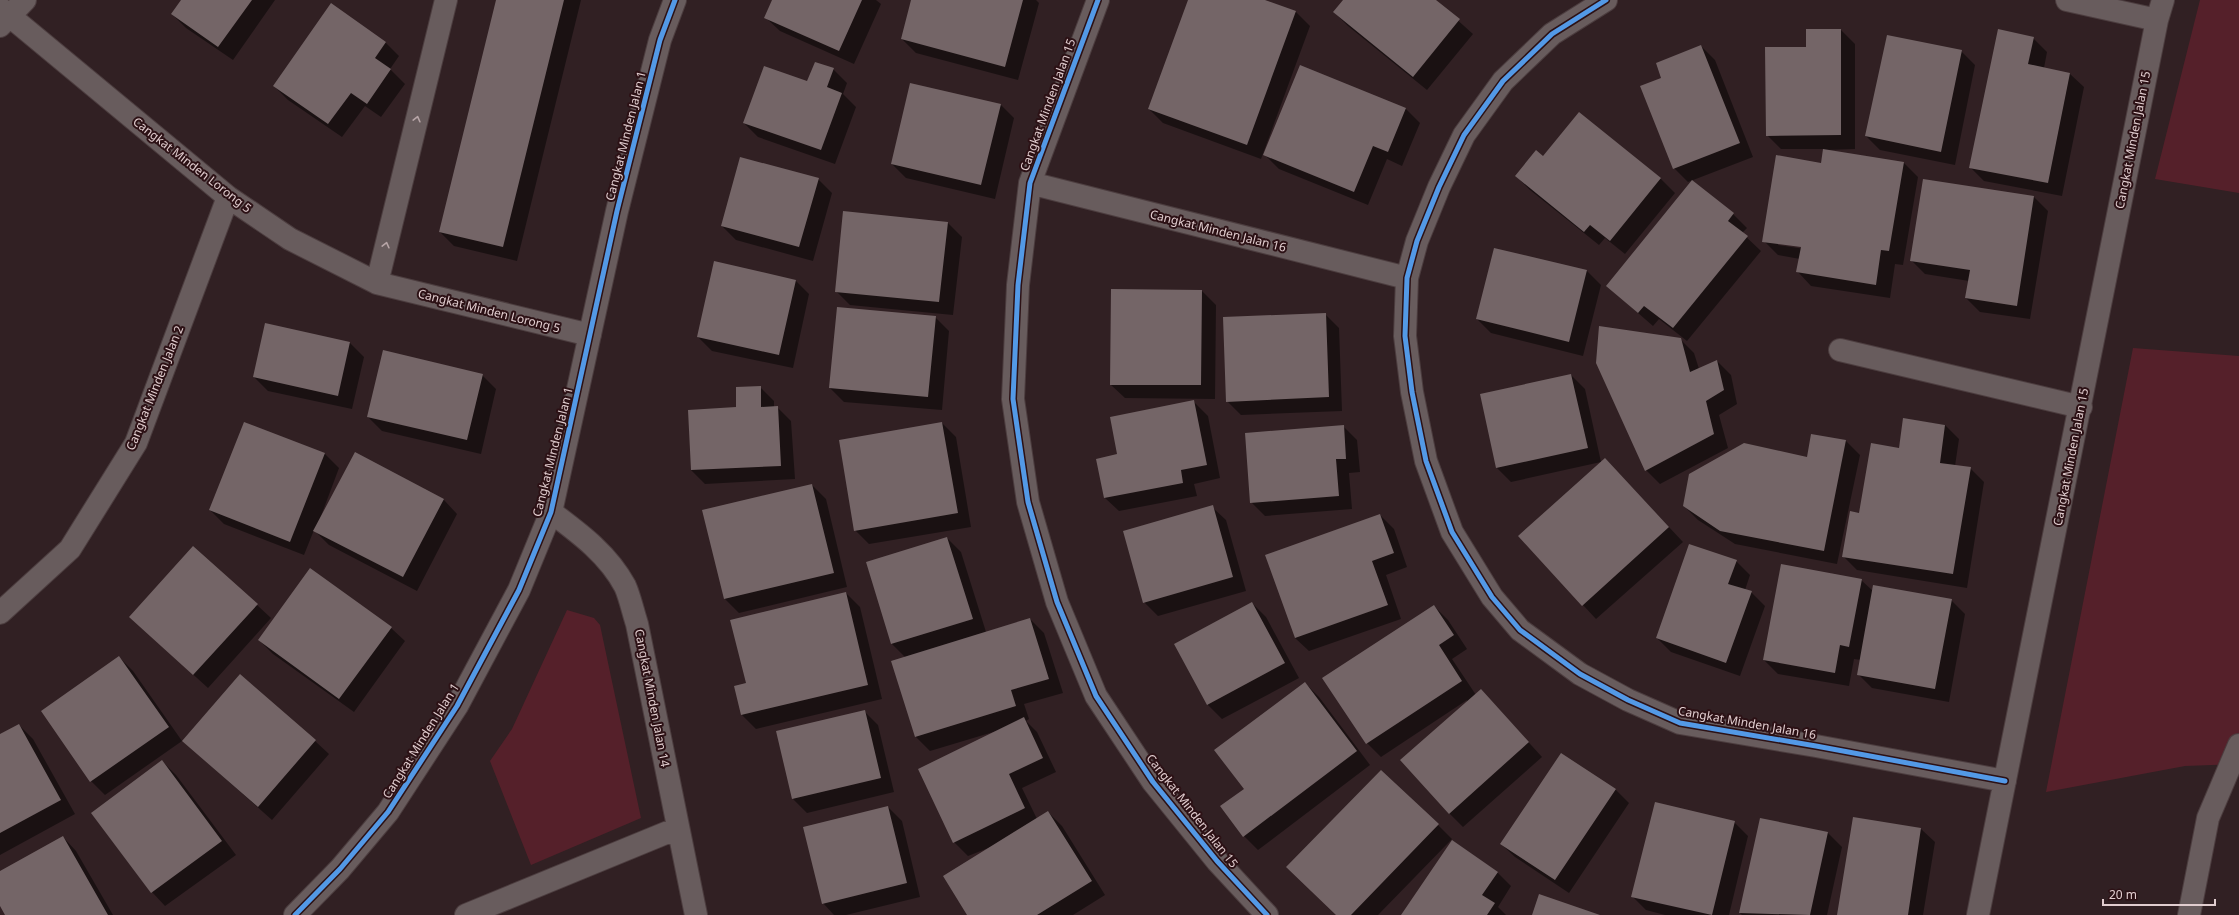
<svg xmlns="http://www.w3.org/2000/svg" width="2239" height="915" viewBox="0 0 2239 915" font-family="'Noto Sans',sans-serif">
  <style>
    .green { fill: #55202a }
    .shadow { fill: #0007; fill-rule: evenodd }
    .building { fill: #746567 }
    .lines { fill: none; stroke-linecap: round; stroke-linejoin: round }
    .minor-casing { stroke: #4c3d3f; stroke-width: 24 }
    .minor { stroke: #685c5d; stroke-width: 22 }
    .cycleway-casing { stroke: #2c1115; stroke-width: 8 }
    .cycleway { stroke: #5399e6; stroke-width: 5 }
    .oneway { stroke: #b7a5a7 }
    .labels { text-anchor: middle; stroke-width: 4; stroke-linejoin: round; paint-order: stroke }
    .street-label { font-size: 12px; fill: #e1cdcf; stroke: #2c1115 }
  </style>
  <rect width="100%" height="100%" fill="#312023"/>
  <path class="green" d="M2200,0H2239V193L2155,179Z
    M2133,348L2239,356V764L2185,766L2046,792Z
    M567,610L594,618L600,625L641,818L531,865L490,761L512,729Z"/>
  <path class="shadow" d="M182,0H275L233,60L186,28L172,14Z
    M498,0H581L517,261L454,246L440,232Z
    M774,0H876L881,4L854,64L780,31L766,18Z
    M912,0H1036L1039,3L1018,80L916,53L902,39Z
    M1190,0H1262L1296,12L1310,26L1261,159L1163,123L1149,109Z
    M1344,0H1435L1473,34L1427,90L1348,26L1334,12Z
    M1841,30L1855,44V149L1825,150L1904,163L1918,177L1903,265L1895,264L1890,298L1811,286L1798,272L1800,259L1778,255L1764,241L1821,164L1824,149H1781L1767,135L1807,48ZM1778,243L1806,247L1805,249L1778,245Z
    M2033,38L2047,52L2044,68L2070,74L2084,87L2062,196L1984,181L1970,167Z
    M385,42L399,56L390,69L405,84L381,117L365,106L342,137L288,100L274,86Z
    M1701,46L1715,60L1753,157L1688,182L1674,168L1663,78Z
    M1961,51L1975,65L1955,165L1880,150L1866,136Z
    M1301,67L1406,109L1420,123L1402,166L1387,159L1368,205L1279,169L1265,155Z
    M833,69L847,83L843,94L856,107L835,164L758,137L744,123Z
    M1000,104L1014,118L995,199L906,178L892,164Z
    M1579,113L1661,179L1675,193L1625,254L1605,238L1599,245L1530,190L1516,176L1543,157Z
    M818,179L832,193L813,261L736,240L722,226Z
    M2034,197L2048,211L2030,319L1980,312L1966,298L1969,281L1925,274L1911,260Z
    M1733,214L1747,228L1742,233L1761,251L1687,341L1659,319L1653,326L1607,286Z
    M948,223L962,237L953,315L850,305L836,291Z
    M1495,249L1587,271L1601,285L1583,356L1491,333L1477,319Z
    M795,280L809,294L793,368L712,351L698,337Z
    M1202,291L1216,305L1215,399L1125,398L1111,385Z
    M1325,314L1339,328L1342,411L1241,415L1227,401Z
    M935,317L949,331L942,410L844,402L830,388Z
    M266,324L350,343L364,357L352,409L268,391L254,377Z
    M1680,339L1694,353L1699,369L1717,361L1731,375L1737,404L1719,415L1728,448L1660,484L1646,470Z
    M482,375L496,389L481,454L382,431L368,417Z
    M1571,375L1585,389L1601,462L1511,482L1497,468Z
    M760,387L774,401V407H777L791,421L795,479L705,484L691,470L737,408Z
    M1194,402L1208,416L1220,478L1194,484L1197,496L1119,511L1105,498L1118,455Z
    M1904,419L1945,425L1959,439L1955,466L1970,468L1984,482L1967,588L1857,570L1843,556L1860,514L1899,449Z
    M245,423L325,454L339,468L318,524L355,454L444,500L457,514L417,591L329,545L314,530L304,555L224,524L210,510Z
    M942,423L956,437L971,527L869,544L855,530Z
    M1343,426L1357,440L1360,472L1349,473L1352,509L1265,516L1251,502Z
    M1846,441L1860,455L1837,564L1735,544L1698,520L1684,506L1807,458Z
    M1605,459L1683,542L1596,619L1583,605Z
    M812,485L826,499L847,587L739,613L725,599Z
    M1212,507L1226,520L1246,591L1158,616L1144,602Z
    M1380,515L1394,529L1407,567L1386,575L1401,619L1309,651L1295,638Z
    M947,538L961,552L986,632L1030,619L1044,633L1063,693L1024,704L1029,719L1026,721L1037,732L1056,772L1022,788L1037,819L1048,812L1062,826L1105,895L1073,915H968L996,845L968,856L954,842L1000,730L930,751L916,737L906,658L892,644L867,563Z
    M1736,561L1750,575L1745,590L1751,592L1765,606L1740,676L1671,652L1657,638Z
    M1861,580L1873,591L1951,600L1965,614L1949,702L1872,688L1858,674L1861,660L1854,659L1849,686L1778,674L1764,660Z
    M846,593L860,607L882,699L756,729L742,715Z
    M1252,603L1266,617L1299,678L1222,719L1208,705L1175,644Z
    M257,605L271,618L208,688L130,617Z
    M1434,606L1448,620L1467,649L1452,659L1476,695L1494,704L1542,757L1463,827L1449,813L1467,700L1381,757L1367,743Z
    M391,628L405,641L354,712L273,654L259,640Z
    M119,657L133,671L182,741L105,795L91,781L42,711Z
    M1305,683L1319,697L1370,765L1258,850L1244,836L1245,789Z
    M864,711L878,725L894,792L807,813L793,799Z
    M19,725L33,739L75,814L0,855V735Z
    M183,741H315L329,754L272,820Z
    M162,761L176,775L236,855L165,906L152,892Z
    M1615,789L1629,803L1569,893L1515,857L1501,844Z
    M888,807L902,821L920,897L846,915H834L823,903Z
    M1854,818L1921,829L1935,842L1923,915H1838Z
    M1761,819L1828,833L1842,847L1827,915H1742L1740,913Z
    M1734,822L1748,836L1729,915H1665L1646,910L1632,896Z
    M1438,825L1452,839L1378,915H1337Z
    M63,837L76,851L113,915H7L0,904V872Z
    M1497,872L1511,886L1498,907L1506,915H1402Z"/>
  <path class="building" d="M181,0H252L218,47L171,14Z
    M496,0H564L503,247L439,232Z
    M772,0H862L839,51L764,18Z
    M911,0H1023L1005,67L901,39Z
    M1188,0H1265L1296,11L1247,145L1148,109Z
    M1343,0H1436L1460,19L1413,77L1333,12Z
    M331,3L386,42L375,58L391,69L367,104L351,93L328,124L273,86Z
    M1806,29H1841V135L1766,136L1765,47H1806Z
    M1998,29L2034,37L2028,64L2070,73L2048,183L1969,168Z
    M1887,35L1962,50L1941,152L1865,136Z
    M1701,45L1740,143L1673,169L1640,86L1661,78L1656,63Z
    M815,62L834,68L827,87L842,93L821,150L743,123L764,66L807,81Z
    M1300,65L1406,108L1388,152L1373,146L1354,192L1263,155Z
    M910,83L1001,104L981,185L891,164Z
    M1579,112L1661,178L1610,241L1590,225L1584,232L1515,176L1536,150L1543,156Z
    M1823,149L1904,162L1889,251L1881,250L1876,285L1796,272L1801,247L1762,242L1776,155L1821,163Z
    M740,157L819,178L799,247L721,226Z
    M1923,179L2034,196L2017,306L1965,298L1970,270L1910,261Z
    M1692,180L1734,213L1728,221L1748,236L1673,328L1644,306L1638,313L1606,286Z
    M843,211L948,222L939,302L835,292Z
    M1494,248L1587,270L1569,342L1476,319Z
    M714,261L796,280L779,355L697,337Z
    M1111,289L1202,290L1201,385H1110Z
    M837,307L936,316L928,397L829,388Z
    M1326,313L1329,397L1226,402L1223,317Z
    M265,323L350,342L338,396L253,377Z
    M1599,326L1681,338L1690,372L1717,360L1724,390L1706,401L1714,434L1645,471L1596,363Z
    M383,350L483,374L467,440L367,417Z
    M1571,374L1588,448L1496,468L1480,394Z
    M761,386V407L778,406L781,466L691,470L688,410L736,407V387Z
    M1194,400L1207,465L1181,470L1183,483L1104,498L1096,459L1117,454L1110,417Z
    M1903,418L1945,425L1940,463L1971,467L1953,574L1842,557L1850,511L1859,513L1871,443L1899,448Z
    M244,422L325,453L290,542L209,510Z
    M942,422L958,513L854,531L839,440Z
    M1344,425L1346,459H1336L1339,496L1250,503L1245,433Z
    M1811,434L1846,440L1824,551L1720,531L1683,506L1689,474L1744,443L1807,457Z
    M355,452L444,499L403,577L313,531Z
    M1605,458L1669,527L1582,606L1518,536Z
    M812,484L834,573L724,599L702,510Z
    M1213,505L1233,577L1143,603L1123,531Z
    M1380,514L1394,553L1372,561L1388,605L1295,638L1265,555Z
    M947,537L973,619L891,644L866,562Z
    M1689,544L1737,560L1728,584L1752,591L1726,663L1656,638Z
    M193,546L258,604L193,675L129,617Z
    M1781,564L1862,579L1849,647L1840,645L1835,673L1763,660Z
    M310,568L392,627L339,699L258,640Z
    M1873,585L1952,599L1935,689L1857,675Z
    M846,592L868,685L741,715L734,686L746,683L730,620Z
    M1252,602L1285,663L1207,705L1174,644Z
    M1434,605L1454,635L1439,645L1462,681L1366,744L1322,678Z
    M1030,618L1049,679L1011,690L1016,706L915,737L891,661Z
    M119,656L169,727L90,782L41,711Z
    M240,674L316,740L258,807L182,741Z
    M1305,682L1357,751L1243,837L1220,806L1244,789L1214,750Z
    M1481,689L1529,742L1449,814L1400,760Z
    M865,710L881,778L792,799L776,731Z
    M1024,717L1043,758L1009,774L1025,808L953,843L918,769Z
    M19,724L61,800L0,833V734Z
    M1561,753L1616,789L1555,880L1500,844Z
    M162,760L222,841L151,893L91,813Z
    M1381,770L1439,824L1351,915H1336L1286,867Z
    M1655,802L1735,821L1712,915L1631,897Z
    M888,806L907,883L822,904L803,827Z
    M1048,811L1092,881L1037,915H967L943,876Z
    M1853,817L1921,828L1908,915H1837Z
    M1760,818L1828,832L1810,915L1739,913Z
    M63,836L108,915H5L0,906V871Z
    M1452,840L1498,872L1482,895L1495,903L1487,915H1401Z
    M1539,894L1600,915H1532Z"/>
  <g class="lines">
    <defs>
      <path id="minor" d="M1098,0L1030,183L1018,285L1013,399L1028,502L1057,602L1096,696L1153,782L1217,861L1267,915
        M1606,0L1552,34L1503,81L1464,135L1439,187L1417,241L1407,278L1405,336L1412,392L1426,461L1452,532L1492,597L1520,630L1580,674L1628,700L1680,723L1816,746L2005,781
        M2067,0L2157,20
        M0,8L228,197L290,239L377,283L590,335
        M0,26L25,0
        M1030,183L1407,278
        M377,283L446,0
        M1840,350L2081,407
        M551,512C579,533 608,554 625,586C630,597 633,612 637,624L696,915
        M0,613L70,549L136,443L228,197
        M295,915L340,869L388,812L457,706L519,590L551,512L617,211L660,40L675,0
        M466,915L678,828
        M1978,915L2157,20L2163,0
        M2189,915L2208,818L2239,745"/>
    </defs>
    <use href="#minor" class="minor-casing"/>
    <use href="#minor" class="minor"/>
    <defs>
      <path id="cycleway" d="M1098,0L1030,183L1018,285L1013,399L1028,502L1057,602L1096,696L1153,782L1217,861L1267,915
        M1606,0L1552,34L1503,81L1464,135L1439,187L1417,241L1407,278L1405,336L1412,392L1426,461L1452,532L1492,597L1520,630L1580,674L1628,700L1680,723L1816,746L2005,781
        M295,915L340,869L388,812L457,706L519,590L551,512L617,211L660,40L675,0"/>
    </defs>
    <use href="#cycleway" class="cycleway-casing"/>
    <use href="#cycleway" class="cycleway"/>
  </g>
  <defs><path id="oneway-chevron" d="M-2-3.5L2.5 0L-2 3.5" fill="none" stroke-width="1.6" stroke-linecap="round" stroke-linejoin="round"/></defs>
  <g class="oneway">
    <use href="#oneway-chevron" transform="translate(417 119) rotate(-76)"/>
    <use href="#oneway-chevron" transform="translate(386 245) rotate(-76)"/>
  </g>
  <g class="labels">
    <g class="street-label">
      <text transform="translate(1048 105) rotate(-70)" y="4">Cangkat Minden Jalan 15</text>
      <text transform="translate(626 136) rotate(-76)" y="4">Cangkat Minden Jalan 1</text>
      <text transform="translate(2133 140) rotate(-79)" y="4">Cangkat Minden Jalan 15</text>
      <text transform="translate(192 165) rotate(38)" y="4">Cangkat Minden Lorong 5</text>
      <text transform="translate(1218 231) rotate(14)" y="4">Cangkat Minden Jalan 16</text>
      <text transform="translate(489 311) rotate(14)" y="4">Cangkat Minden Lorong 5</text>
      <text transform="translate(155 388) rotate(-68)" y="4">Cangkat Minden Jalan 2</text>
      <text transform="translate(553 452) rotate(-76)" y="4">Cangkat Minden Jalan 1</text>
      <text transform="translate(2071 457) rotate(-79)" y="4">Cangkat Minden Jalan 15</text>
      <text transform="translate(652 698) rotate(79)" y="4">Cangkat Minden Jalan 14</text>
      <text transform="translate(1747 723) rotate(10)" y="4">Cangkat Minden Jalan 16</text>
      <text transform="translate(421 741) rotate(-58)" y="4">Cangkat Minden Jalan 1</text>
      <text transform="translate(1192 811) rotate(52)" y="4">Cangkat Minden Jalan 15</text>
    </g>
  </g>
  <path d="M2103 899v6h112v-6" fill="none" stroke="#e1cdcf" stroke-width="2"/>
  <text x="2109" y="899" font-size="12" fill="#e1cdcf" stroke="#2c1115" stroke-width="3" paint-order="stroke">20 m</text>
</svg>
